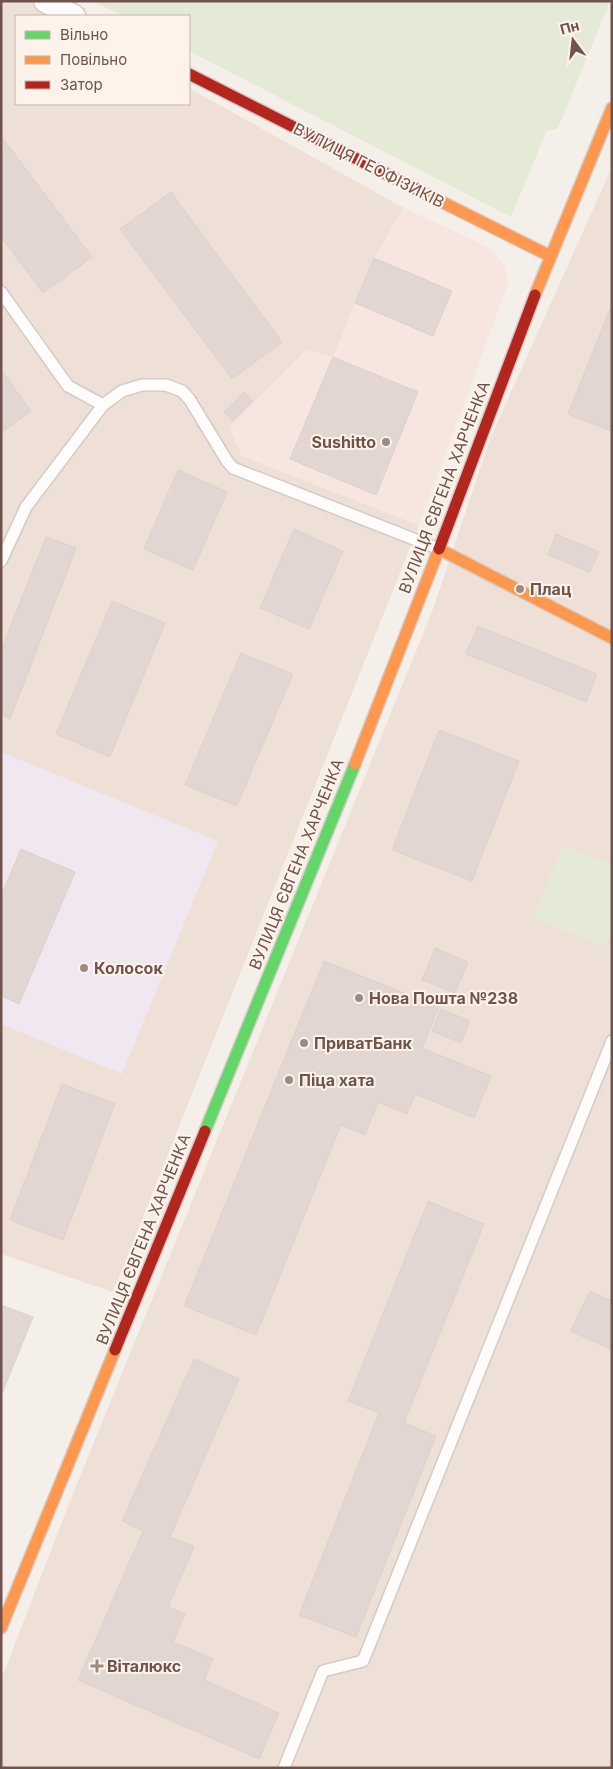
<svg xmlns="http://www.w3.org/2000/svg" width="613" height="1769" viewBox="0 0 613 1769" font-family="Inter,sans-serif">
  <style>
    .residential { fill: #eee0d7 }
    .commercial { fill: #f7e5e0 }
    .education { fill: #f0e7f0 }
    .green { fill: #e4ead5 }
    .building { fill: #e1d6d1; stroke: #ddd1cc }
    .lines { fill: none; stroke-linecap: round; stroke-linejoin: round }
    .lane-casing { stroke: #d4cbc7; stroke-width: 14 }
    .street-casing { stroke: #d4cbc7; stroke-width: 25 }
    .fast-casing { stroke: #d4cac6; stroke-width: 14 }
    .slow-casing { stroke: #d4cac6; stroke-width: 14 }
    .jam-casing { stroke: #d4cac6; stroke-width: 14 }
    .lane { stroke: #fefdfc; stroke-width: 11 }
    .street { stroke: #fefdfc; stroke-width: 22 }
    .fast { stroke: #63d668; stroke-width: 11 }
    .slow { stroke: #ff974d; stroke-width: 11 }
    .jam { stroke: #b3261e; stroke-width: 11 }
    .poi-dot { fill: #9f8a83; stroke: #fdf3ea; stroke-width: 2 }
    .labels { text-anchor: middle; stroke-width: 4; stroke-linejoin: round; paint-order: stroke }
    .street-label { font-size: 16px; fill: #70534c; stroke: #fdf3ea }
    .poi-label { font-size: 16px; font-weight: bold; fill: #70534c; stroke: #fdf3ea; text-anchor: start }
  </style>
  <rect width="100%" height="100%" fill="#f5efe9"/>
  <path class="residential" d="M1,1H34L61,16H16V104H189V88L404,208L374,258L333,357L242,456L419,525L113,1292L1,1254Z
    M612,167V1768H1V1680L70,1501L432,612L490,439Z"/>
  <path class="commercial" d="M404,208L490,248L505,267L508,284L419,525L242,456L229,427L307,350L333,357L374,258Z"/>
  <path class="education" d="M1,752L218,841L122,1074L1,1024Z"/>
  <path class="green" d="M93,1H610L558,128L546,132L511,217L189,51V16H122Z
    M563,845L612,865V932L606,947L533,918Z"/>
  <path class="building" d="M1,136L92,257L43,293L1,237Z
    M171,192L282,342L232,379L120,229Z
    M374,258L452,291L433,336L355,303Z
    M612,304V431L568,414Z
    M333,357L418,392L376,495L290,459Z
    M1,370L31,411L1,433Z
    M244,392L253,401L233,421L224,412Z
    M178,470L227,492L193,570L144,549Z
    M294,529L343,551L309,629L260,608Z
    M556,534L599,552L590,572L548,555Z
    M46,537L76,548L10,719L1,715V651Z
    M112,601L165,623L110,757L56,734Z
    M478,626L597,674L586,702L466,654Z
    M241,653L293,674L237,806L185,785Z
    M439,730L519,761L472,881L392,850Z
    M21,849L75,872L19,1004L1,996V896Z
    M435,948L468,962L455,993L422,980Z
    M324,961L439,1007L422,1048L491,1076L474,1118L415,1094L407,1114L378,1102L365,1135L341,1125L256,1335L184,1306Z
    M441,1009L470,1021L461,1043L432,1031Z
    M62,1084L115,1104L63,1240L10,1220Z
    M428,1201L484,1224L404,1423L436,1436L356,1637L299,1615L379,1413L348,1401Z
    M590,1291L612,1301V1350L571,1331Z
    M1,1305L33,1317L1,1396Z
    M194,1359L239,1379L170,1537L194,1547L168,1607L185,1614L173,1642L213,1659L204,1680L279,1713L259,1759L78,1680L143,1531L122,1521Z"/>
  <g class="lines">
    <defs>
      <path id="lane" d="M1,292L68,386L103,405
        M1,561L26,507L103,405L122,391L142,385H166L182,391L190,400L227,461L233,468L439,549
        M284,1768L323,1671L363,1661L612,1041"/>
      <path id="street" d="M45,1L74,16"/>
      <path id="fast" d="M205,1131L355,764"/>
      <path id="slow" d="M422,192L550,256
        M535,295L612,108
        M439,549L612,638
        M355,764L439,549
        M1,1628L115,1350"/>
      <path id="jam" d="M189,74L422,192
        M439,549L535,295
        M115,1350L205,1131"/>
    </defs>
    <use href="#lane" class="lane-casing"/>
    <use href="#street" class="street-casing"/>
    <use href="#fast" class="fast-casing"/>
    <use href="#slow" class="slow-casing"/>
    <use href="#jam" class="jam-casing"/>
    <use href="#lane" class="lane"/>
    <use href="#street" class="street"/>
    <use href="#fast" class="fast"/>
    <use href="#slow" class="slow"/>
    <use href="#jam" class="jam"/>
  </g>
  <g class="poi-dot">
    <circle cx="386" cy="442" r="5"/>
    <circle cx="520" cy="589" r="5"/>
    <circle cx="84" cy="968" r="5"/>
    <circle cx="359" cy="998" r="5"/>
    <circle cx="304" cy="1043" r="5"/>
    <circle cx="289" cy="1080" r="5"/>
    <path d="M94.5 1658.5h5v5h5v5h-5v5h-5v-5h-5v-5h5z"/>
  </g>
  <g class="labels">
    <g class="street-label">
      <text transform="translate(369 165) rotate(27)" y="6">ВУЛИЦЯ ГЕОФІЗИКІВ</text>
      <text transform="translate(444 487) rotate(-69)" y="6">ВУЛИЦЯ ЄВГЕНА ХАРЧЕНКА</text>
      <text transform="translate(296 864) rotate(-68)" y="6">ВУЛИЦЯ ЄВГЕНА ХАРЧЕНКА</text>
      <text transform="translate(143 1239) rotate(-68)" y="6">ВУЛИЦЯ ЄВГЕНА ХАРЧЕНКА</text>
    </g>
    <g class="poi-label">
      <text x="376" y="448" text-anchor="end">Sushitto</text>
      <text x="530" y="595">Плац</text>
      <text x="94" y="974">Колосок</text>
      <text x="369" y="1004">Нова Пошта №238</text>
      <text x="314" y="1049">ПриватБанк</text>
      <text x="299" y="1086">Піца хата</text>
      <text x="107" y="1672">Віталюкс</text>
    </g>
  </g>
  <rect width="613" height="1769" fill="none" stroke="#70534c" stroke-width="5"/>
  <rect x="15" y="15" width="175" height="90" fill="#fdf3ea" stroke="#c5b3ab"/>
  <rect x="25" y="31" width="25" height="8" fill="#63d668" stroke="#c5b3ab"/>
  <text x="60" y="40" font-size="15" fill="#70534c">Вільно</text>
  <rect x="25" y="56" width="25" height="8" fill="#ff974d" stroke="#c5b3ab"/>
  <text x="60" y="65" font-size="15" fill="#70534c">Повільно</text>
  <rect x="25" y="81" width="25" height="8" fill="#b3261e" stroke="#c5b3ab"/>
  <text x="60" y="90" font-size="15" fill="#70534c">Затор</text>
  <g transform="translate(573 40) rotate(345)" stroke="#fdf3ea" stroke-width="4" paint-order="stroke">
  <path d="M0-4L9 19L0 12L-9 19Z" fill="#70534c"/>
  <text y="-8" font-size="14" font-weight="bold" text-anchor="middle" fill="#70534c">Пн</text>
  </g>
</svg>
